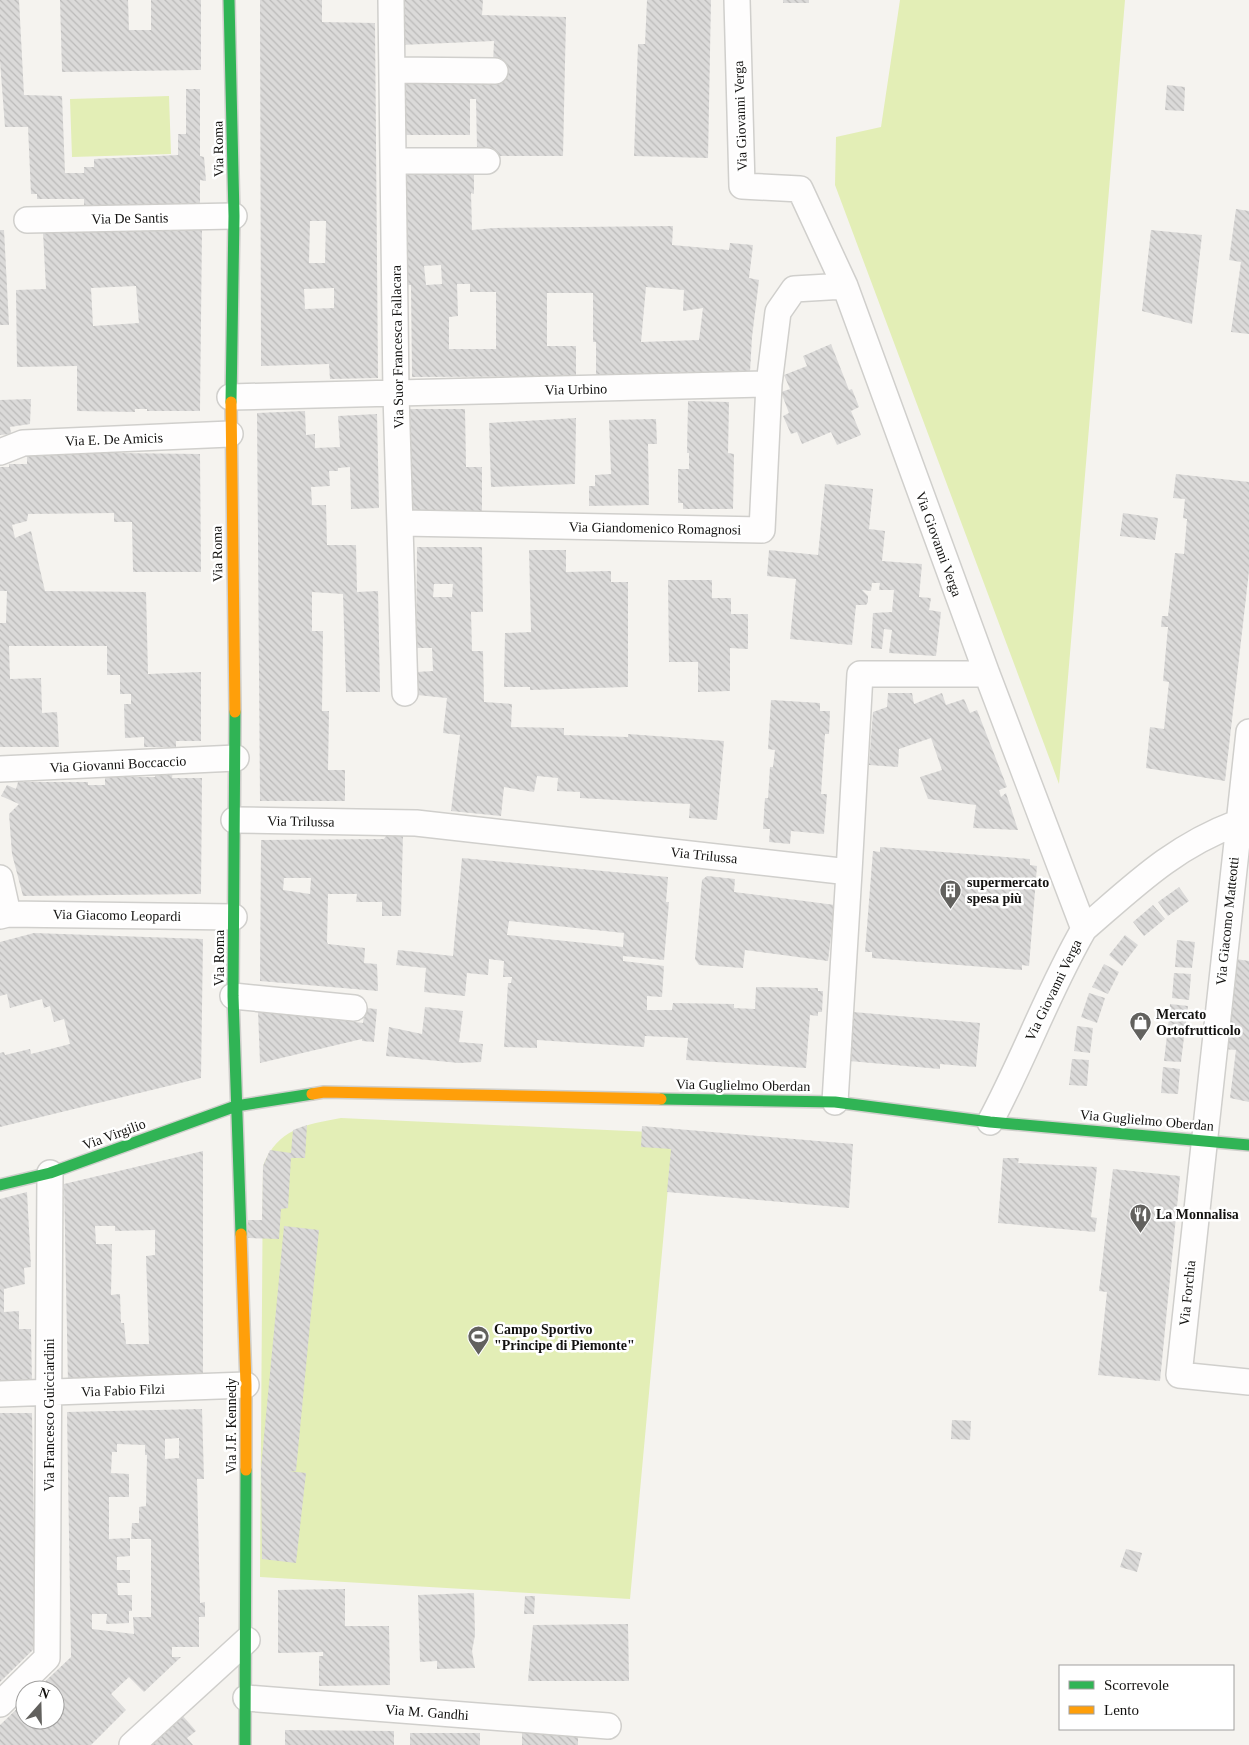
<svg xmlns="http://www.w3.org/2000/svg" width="1249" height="1745" viewBox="0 0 1249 1745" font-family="'Times New Roman',serif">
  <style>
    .green { fill: #e3eeb6 }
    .building { fill: url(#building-back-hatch); fill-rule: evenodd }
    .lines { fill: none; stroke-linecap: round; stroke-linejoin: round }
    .street-casing { stroke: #d0cfcc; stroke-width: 28 }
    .fast-casing { stroke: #d0cfcc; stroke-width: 14 }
    .slow-casing { stroke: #d0cfcc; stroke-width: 14 }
    .street { stroke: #fefdfd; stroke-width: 25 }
    .fast { stroke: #30b455; stroke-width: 11 }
    .slow { stroke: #ff9f0a; stroke-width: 11 }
    .labels { text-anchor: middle; stroke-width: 5; stroke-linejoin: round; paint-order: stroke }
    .street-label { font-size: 14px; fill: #131210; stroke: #fff }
    .poi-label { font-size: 14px; font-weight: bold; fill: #131210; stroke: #fff; text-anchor: start }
  </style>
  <defs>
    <pattern id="building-back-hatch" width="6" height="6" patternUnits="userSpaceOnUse" patternTransform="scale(1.25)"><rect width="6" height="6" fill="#dbdad9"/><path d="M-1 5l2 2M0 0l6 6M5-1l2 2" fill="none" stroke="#bbbab9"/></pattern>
  </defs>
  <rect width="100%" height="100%" fill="#f5f3ef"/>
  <path class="green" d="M900,0H1125L1059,784L835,185L836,137L881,127Z
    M169,96L171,154L72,157L70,99Z
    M341,1118L673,1133L630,1599L260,1577L263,1166C278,1128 305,1125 341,1118Z"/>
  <path class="building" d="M0,0H19L24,95L62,96L65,173H84V167H94V159L178,155V134H186V89H200V156L204,157L206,181L200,180V208H84V199H37V194H31L28,127H5L0,61Z
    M60,0H128L129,30H151V0H201V70L62,72Z
    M260,0H322V22L375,23L378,378L330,379L329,364L261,366ZM310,221H326L325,263H309ZM334,288V308L305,309L304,289Z
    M400,0H483L482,15L566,17L563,156H478L474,163V194L471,193L472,230L494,228L673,226L672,245L729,250L730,243L753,245L749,278L759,280L752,337L750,372L598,378L596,374V342H593V293H547V346H576V376L412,377L411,285H403L402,150L477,148L476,99H470V135H401L400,66L493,63L494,41L401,45ZM441,265L442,284L426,285L424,266ZM457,284H470V292H496V349H449V317L458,316ZM646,287L684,290L683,311L703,308L699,340L641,342Z
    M647,0H711L708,158L634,156L638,44H645Z
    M783,0H809V3H783Z
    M1167,85L1185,87L1184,111L1165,110Z
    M1236,209L1249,211V334L1231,332L1241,262L1229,260Z
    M202,229L200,411H147V409H135V412L77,411V366L17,367L16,290L46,289L43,232ZM136,286L139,323L93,326L91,288Z
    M0,230H4L9,325H0Z
    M1151,230L1202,235L1192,324L1142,311Z
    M831,344L849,390L852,389L859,407L851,411L861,435L837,445L831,432L802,444L797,432L791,434L783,416L789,413L781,392L790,389L784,375L807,366L803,356Z
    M31,399L30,424L10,427L11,434L0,435V400Z
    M688,401L729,402L728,453L734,454L733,509H683V503H678V469H689V453H687Z
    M410,409H465L466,467H482V515L412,518Z
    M305,411L306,435L315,434V448L340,447L338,416L377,414L379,508L351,509L350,467L338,468V471H329L330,486L311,487L312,505H326L327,545H356L357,592L378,591L380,692H346L343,594L312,592V631H323L322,711H329L328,770H345V801H260L257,413Z
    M576,418L575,484L491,487L489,423Z
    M656,419L657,444H648L649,505L589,506V486H595V475L611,474L609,420Z
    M27,452L200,454L201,572H133L132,522H114V513L28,514L27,521L12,525L15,538L31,531L45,591L146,592L148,674L201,672V741H176V747H144V737L125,738L124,704H131V694H120V675H107V646H9L10,679L41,678L42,713L57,712L59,747H0V623H6L7,591H0V467H9V464H27Z
    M1176,474L1249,482V571L1225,781L1146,768L1150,727L1164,729L1169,682L1163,681L1168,627H1161L1162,616H1168L1175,553L1184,554L1187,519L1183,518L1185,499L1173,498Z
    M825,484L873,489L869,529L885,531L882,561L922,564L919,597L931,598L929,610L941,612L936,656L889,653L892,630L884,629L882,649L871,648L873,613L892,612L894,590H879L880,583H872L871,591L862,590L868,596V602L866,605H856L852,645L790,639L796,579L767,576L769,550L818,555Z
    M1123,513L1158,518L1155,540L1120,536Z
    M417,547H482L483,612H471L472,651H483L484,702L512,704L511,727L564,728V735L628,737V734L724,741L717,820L689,818L690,804L580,798V792L557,791L558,778L537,776L534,792L504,787L501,816L451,811L460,735L443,733L447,698L417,695L416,672L433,671L432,648H416ZM434,584H453L452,597H433Z
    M529,550H566V572L611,571V582H628V687L530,690V687H504L505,633L531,632Z
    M668,580H712V598H731V614H748V649L730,648V691L698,692V662H669Z
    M888,693H912L914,704L942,693L946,705L964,699L970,713L977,710L1007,787L999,790L1001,797L1006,793L1018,830L973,828L976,805L928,799L920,777L942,770L931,738L899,749L898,767L869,765L873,712L887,707Z
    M771,700L820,703V711H830L829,734H825L821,794H827L824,834L791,831L790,844L769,842L770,829H763L765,798H768L770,767H773L775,750L768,749Z
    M173,771L172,778H202L201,894L23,896L12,854L9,814L19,804L1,796L7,785L16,789L18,782H88V785H105V777H155V772Z
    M387,834H403L401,916H382V902H356L357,894H328L327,942L328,944L365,948L364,963L377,964L378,991L260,981L261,840L384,839ZM284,878H311L310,894L283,890Z
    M880,847L1030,859V865L1037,866L1029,966L1022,965V970L872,958V952H865L873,851L880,852Z
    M462,858L668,877L666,902H669L664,960L623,956V961L664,966L662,997L647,996V1010H672L673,1003L734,1004V1008L755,1009L756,987L818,988V991H823L822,1012H818V1016L810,1015L806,1068L686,1060L688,1038L645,1036L644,1047L537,1040V1048L504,1047L508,983H511L512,977H503L504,961L489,959L488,975L467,973L465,996L424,992L426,968L396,965L398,950L453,956ZM509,921L624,933L623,947L507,935Z
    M707,876L735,879L734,892L835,905L828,961L745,950L743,968L699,965L695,959L702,880Z
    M1179,887L1189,901L1168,916L1158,902Z
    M1153,905L1165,919L1144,936L1133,922Z
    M34,933L203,939L201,1078L0,1127V1053L4,1052L5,1055L30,1049L31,1054L70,1044L64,1019L54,1022L50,1006L44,1008L42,999L10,1008L7,994L0,996V942Z
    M1125,935L1138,945L1122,966L1109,955Z
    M1177,940L1195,942L1192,968L1175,967Z
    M1236,959L1249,961V1102L1230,1098L1236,1050L1224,1049Z
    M1104,964L1119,972L1108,994L1092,987Z
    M1174,973L1191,974L1189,1000L1172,998Z
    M1089,993L1105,998L1097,1023L1081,1017Z
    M1170,1004L1188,1006L1185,1031L1168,1029Z
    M425,1007L463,1011L459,1042L483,1044L481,1062L459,1063L386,1056L389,1027L422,1034Z
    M365,1008L377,1009L374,1042L362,1041V1039L260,1063L258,1010L363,1023Z
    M853,1012L980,1023L976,1067L940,1064V1069L849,1061Z
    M1077,1026L1093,1028L1090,1053L1074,1051Z
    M1167,1035L1184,1037L1181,1062L1164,1061Z
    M1072,1059L1089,1060L1087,1086L1069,1085Z
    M1163,1067L1180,1069L1178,1094L1161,1093Z
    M307,1125L305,1158H291L288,1208L281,1209L279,1239L248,1238V1220H262L263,1166L270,1150L291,1153L293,1130Z
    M642,1126L853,1144L849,1208L667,1192L671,1149L641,1147Z
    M203,1151V1383H68L64,1184ZM95,1226H115V1231L155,1230V1255L146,1256L149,1344H126L124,1323H121L120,1294L111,1295L112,1244H96Z
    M1003,1158H1019L1018,1163L1097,1167L1091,1217L1097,1218L1095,1232L998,1223Z
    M1113,1169L1180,1176L1160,1381L1098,1375L1107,1292L1099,1291Z
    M27,1192L31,1267L24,1268L25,1284L4,1289V1312L19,1311V1329H31L32,1384L0,1386V1199Z
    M284,1226L319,1230L296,1471H289L306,1473L296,1563L262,1559L261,1468Z
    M202,1409L204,1479H197L200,1603L205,1602V1617H199V1647H172V1657H181L144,1692L129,1677L111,1694L126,1710L91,1745H0V1725L25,1701V1720H55V1690H36L71,1657L67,1412ZM179,1438V1458L165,1459V1439ZM117,1444L145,1445V1455H147L146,1506L139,1507V1523H132L131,1539H151V1617H133L134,1634L92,1629V1614H107L106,1624L129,1623V1611H132V1595H118L117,1583H130V1570H117V1557L130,1556V1538L109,1539V1497H129V1474L111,1473L112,1452H117Z
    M0,1413H32L36,1647L0,1682Z
    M952,1420L971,1421L970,1440L951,1439Z
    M1126,1549L1142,1553L1137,1572L1120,1567Z
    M345,1589V1626H389L390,1685L319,1686V1656H323V1652L278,1653V1590Z
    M474,1593L475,1635L472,1651L475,1668L437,1669V1661L420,1662L418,1595Z
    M525,1596H535L534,1614H524Z
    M628,1624L629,1681H528L533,1625Z
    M182,1715L196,1731L187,1738L193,1745H149Z
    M522,1728H578V1745H522Z
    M285,1730L394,1731V1745H285Z
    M410,1733H480V1745H410Z"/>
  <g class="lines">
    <defs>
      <path id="street" d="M391,0L396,394L405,693
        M737,0L742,186L800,189L845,286L987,674L1084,929C1048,991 1024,1059 990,1122
        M393,70L495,71
        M394,161H487
        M27,220L234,216
        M230,397L769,384L778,312L794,289L845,286
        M0,452L23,443L230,434
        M402,523L762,530L769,384
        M1249,732L1179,1375L1249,1382
        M0,769L236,758
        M234,820L416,823L849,872L860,674H987
        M0,878L8,914
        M0,916L8,914L234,917
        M1084,929C1135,885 1173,847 1237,823
        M233,996L354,1008
        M835,1102L849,872
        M0,1394L246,1385
        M246,1698L608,1726
        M0,1704L47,1658L50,1173
        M132,1745L247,1640"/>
      <path id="fast" d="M229,0L234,216L231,402
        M235,712L233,996L241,1234
        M661,1099L835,1102L990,1122L1249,1145
        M0,1185L50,1173L236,1106L312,1094
        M245,1745L246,1470"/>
      <path id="slow" d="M231,402L235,712
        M312,1094L324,1092L661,1099
        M241,1234L246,1385V1470"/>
    </defs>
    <use href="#street" class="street-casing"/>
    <use href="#fast" class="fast-casing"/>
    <use href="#slow" class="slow-casing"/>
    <use href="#street" class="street"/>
    <use href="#fast" class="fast"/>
    <use href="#slow" class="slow"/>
  </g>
  <defs>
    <symbol id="building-pin" viewBox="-11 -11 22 30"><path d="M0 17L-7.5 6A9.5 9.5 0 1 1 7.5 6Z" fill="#62615e" stroke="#fff"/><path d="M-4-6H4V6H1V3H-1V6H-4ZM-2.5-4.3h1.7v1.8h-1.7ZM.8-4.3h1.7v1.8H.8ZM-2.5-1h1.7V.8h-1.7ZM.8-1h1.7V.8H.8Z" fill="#fff"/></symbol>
    <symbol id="shop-pin" viewBox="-11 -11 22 30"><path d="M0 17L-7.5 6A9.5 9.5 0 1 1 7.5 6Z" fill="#62615e" stroke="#fff"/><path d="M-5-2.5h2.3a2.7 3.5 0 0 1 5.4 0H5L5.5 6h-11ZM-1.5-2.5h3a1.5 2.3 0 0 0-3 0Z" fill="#fff"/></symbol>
    <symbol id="restaurant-pin" viewBox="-11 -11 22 30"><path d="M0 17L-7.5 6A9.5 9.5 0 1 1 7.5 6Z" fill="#62615e" stroke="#fff"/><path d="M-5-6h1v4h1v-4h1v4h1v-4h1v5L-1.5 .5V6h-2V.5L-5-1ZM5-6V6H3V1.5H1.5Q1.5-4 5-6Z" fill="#fff"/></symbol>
    <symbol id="stadium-pin" viewBox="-11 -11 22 30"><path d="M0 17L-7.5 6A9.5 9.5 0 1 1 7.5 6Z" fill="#62615e" stroke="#fff"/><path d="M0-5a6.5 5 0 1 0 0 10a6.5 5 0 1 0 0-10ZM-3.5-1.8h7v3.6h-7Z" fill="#fff"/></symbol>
  </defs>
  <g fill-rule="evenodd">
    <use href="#building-pin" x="938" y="878" width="25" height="34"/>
    <use href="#shop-pin" x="1128" y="1010" width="25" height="34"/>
    <use href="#restaurant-pin" x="1128" y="1202" width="25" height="34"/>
    <use href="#stadium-pin" x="466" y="1324" width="25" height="34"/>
  </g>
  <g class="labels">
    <g class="street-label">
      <text transform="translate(740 116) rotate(-92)" y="5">Via Giovanni Verga</text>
      <text transform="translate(218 149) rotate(-91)" y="5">Via Roma</text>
      <text transform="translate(130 218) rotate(-1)" y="5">Via De Santis</text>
      <text transform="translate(397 347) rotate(-91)" y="5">Via Suor Francesca Fallacara</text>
      <text transform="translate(576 389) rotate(-1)" y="5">Via Urbino</text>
      <text transform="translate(114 439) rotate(-2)" y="5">Via E. De Amicis</text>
      <text transform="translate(655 528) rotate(1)" y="5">Via Giandomenico Romagnosi</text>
      <text transform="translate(939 544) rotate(70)" y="5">Via Giovanni Verga</text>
      <text transform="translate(217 554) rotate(-91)" y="5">Via Roma</text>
      <text transform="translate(118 764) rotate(-3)" y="5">Via Giovanni Boccaccio</text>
      <text transform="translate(301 821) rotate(1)" y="5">Via Trilussa</text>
      <text transform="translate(704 855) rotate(6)" y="5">Via Trilussa</text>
      <text transform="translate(117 915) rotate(1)" y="5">Via Giacomo Leopardi</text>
      <text transform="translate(1227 921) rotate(-84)" y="5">Via Giacomo Matteotti</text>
      <text transform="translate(219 958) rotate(-90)" y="5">Via Roma</text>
      <text transform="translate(1053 990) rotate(-64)" y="5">Via Giovanni Verga</text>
      <text transform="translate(743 1085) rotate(1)" y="5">Via Guglielmo Oberdan</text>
      <text transform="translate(1147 1120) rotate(5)" y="5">Via Guglielmo Oberdan</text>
      <text transform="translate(114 1134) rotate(-20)" y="5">Via Virgilio</text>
      <text transform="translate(1187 1293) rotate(-84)" y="5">Via Forchia</text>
      <text transform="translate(123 1390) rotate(-2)" y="5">Via Fabio Filzi</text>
      <text transform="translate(49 1415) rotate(-90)" y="5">Via Francesco Guicciardini</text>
      <text transform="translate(231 1426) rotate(-90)" y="5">Via J.F. Kennedy</text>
      <text transform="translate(427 1712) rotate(4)" y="5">Via M. Gandhi</text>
    </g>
    <g class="poi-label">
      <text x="967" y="887">supermercato<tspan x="967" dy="16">spesa più</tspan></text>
      <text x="1156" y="1019">Mercato<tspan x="1156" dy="16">Ortofrutticolo</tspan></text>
      <text x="1156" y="1219">La Monnalisa</text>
      <text x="494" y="1334">Campo Sportivo<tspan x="494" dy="16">"Principe di Piemonte"</tspan></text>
    </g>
  </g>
  <rect x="1059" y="1665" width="175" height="65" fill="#ffffff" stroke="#a1a09f"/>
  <rect x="1069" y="1681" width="25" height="8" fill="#30b455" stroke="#a1a09f"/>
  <text x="1104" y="1690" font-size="15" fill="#131210">Scorrevole</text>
  <rect x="1069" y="1706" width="25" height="8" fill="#ff9f0a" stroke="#a1a09f"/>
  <text x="1104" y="1715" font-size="15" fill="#131210">Lento</text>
  <g transform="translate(40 1705) rotate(20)"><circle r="24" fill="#ffffff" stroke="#a1a09f"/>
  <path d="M0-4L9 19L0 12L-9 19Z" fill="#62615e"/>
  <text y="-8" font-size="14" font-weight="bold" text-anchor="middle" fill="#131210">N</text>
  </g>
</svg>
